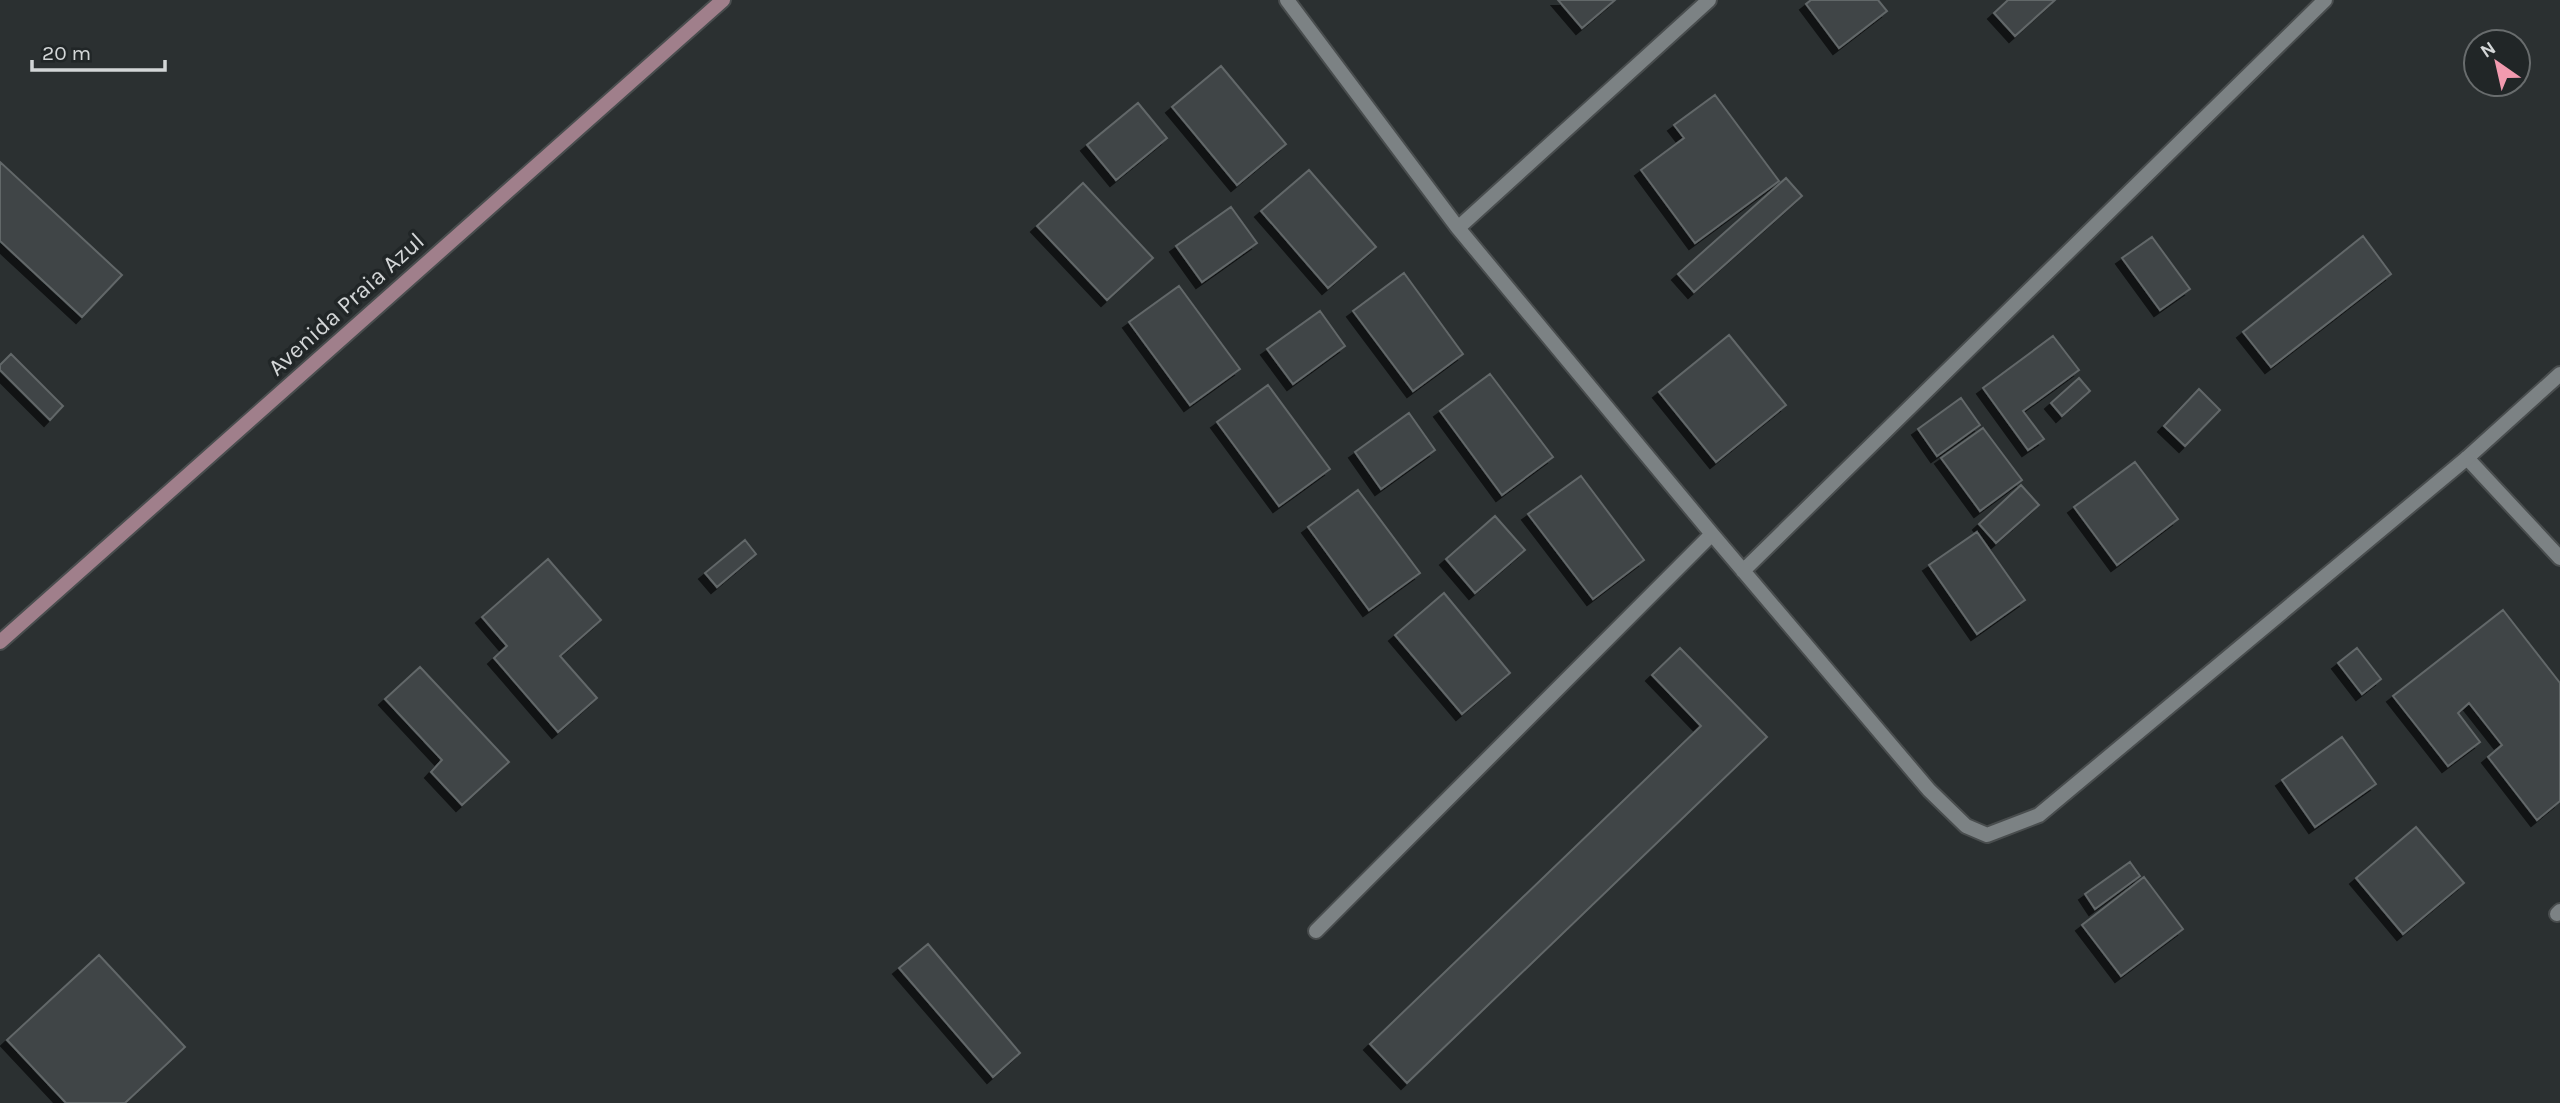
<svg xmlns="http://www.w3.org/2000/svg" width="2560" height="1103" viewBox="0 0 2560 1103" font-family="Karla,sans-serif">
  <style>
    .building { fill: #404546; stroke: #626769; stroke-width: 2; filter: url(#shadow) }
    .lines { fill: none; stroke-linecap: round; stroke-linejoin: round }
    .service-casing { stroke: #494d4e; stroke-width: 18 }
    .minor-casing { stroke: #494d4e; stroke-width: 18 }
    .secondary-casing { stroke: #494d4e; stroke-width: 18 }
    .service { stroke: #7c8284; stroke-width: 14 }
    .minor { stroke: #7c8284; stroke-width: 14 }
    .secondary { stroke: #a07f8b; stroke-width: 14 }
    .labels { text-anchor: middle; stroke-width: 7; stroke-linejoin: round; paint-order: stroke }
    .street-label { font-size: 24px; fill: #d3d6d7; stroke: #212627 }
  </style>
  <defs>
    <filter id="shadow"><feDropShadow dx="-6" dy="6" stdDeviation="0" flood-color="#0009"/></filter>
  </defs>
  <rect width="100%" height="100%" fill="#2b3031"/>
  <path class="building" d="M1558,0H1615L1582,28Z
    M1811,0H1878L1887,11L1839,48L1806,4Z
    M2008,0H2055L2015,36L1994,13Z
    M1221,66L1286,144L1237,185L1172,107Z
    M1715,95L1779,181L1695,243L1641,170L1684,138L1674,125Z
    M1138,103L1167,138L1116,180L1087,145Z
    M0,162L122,275L82,317L0,241Z
    M1309,170L1376,247L1328,288L1261,211Z
    M1786,178L1802,196L1694,292L1678,274Z
    M1083,183L1153,258L1107,300L1037,226Z
    M1231,207L1257,243L1202,282L1176,246Z
    M2363,236L2391,274L2271,367L2243,332Z
    M2152,237L2190,289L2160,310L2122,258Z
    M1404,273L1463,354L1413,391L1353,311Z
    M1179,286L1240,369L1190,405L1129,322Z
    M1320,311L1345,346L1293,384L1267,349Z
    M1729,335L1786,405L1716,462L1659,392Z
    M2053,336L2079,370L2023,411L2044,439L2028,450L1983,388Z
    M11,354L63,406L50,420L0,370V365Z
    M1490,374L1553,457L1502,495L1440,411Z
    M2079,378L2090,391L2062,416L2051,403Z
    M1268,385L1330,469L1279,506L1217,422Z
    M2199,389L2220,410L2185,446L2164,426Z
    M1961,398L1980,425L1937,456L1918,429Z
    M1409,413L1435,450L1381,489L1355,452Z
    M1983,428L2022,480L1980,511L1941,458Z
    M2135,462L2178,519L2117,565L2074,507Z
    M1581,476L1644,560L1593,599L1528,514Z
    M2021,485L2039,505L1996,543L1979,524Z
    M1358,490L1420,573L1369,610L1308,527Z
    M1495,516L1525,550L1475,593L1446,559Z
    M1977,532L2025,600L1977,634L1929,565Z
    M745,540L756,554L717,587L705,573Z
    M548,559L601,620L560,656L597,698L558,732L494,658L507,646L482,617Z
    M1444,593L1510,673L1462,714L1395,635Z
    M2503,610L2560,683V801L2537,820L2488,757L2502,745L2469,703L2458,713L2480,742L2448,766L2393,696Z
    M1680,648L1767,737L1407,1083L1370,1044L1701,726L1652,675Z
    M2357,648L2381,679L2362,694L2338,663Z
    M420,667L509,762L462,805L431,772L442,760L385,699Z
    M2342,737L2376,784L2315,827L2282,780Z
    M2416,827L2464,883L2403,934L2356,878Z
    M2130,862L2140,876L2095,909L2085,894Z
    M2144,877L2183,929L2121,976L2082,925Z
    M928,944L1020,1053L993,1077L899,968Z
    M99,955L185,1047L125,1103H66L7,1040Z"/>
  <g class="lines">
    <defs>
      <path id="service" d="M2467,458L2560,558
        M2557,914L2560,911"/>
      <path id="minor" d="M1287,0L1458,228L1712,534L1929,790L1966,826L1987,835L2039,815L2467,458L2560,374
        M1458,228L1709,0
        M1743,571L2325,0
        M1316,931L1712,534"/>
      <path id="secondary" d="M0,642L723,0"/>
    </defs>
    <use href="#service" class="service-casing"/>
    <use href="#minor" class="minor-casing"/>
    <use href="#secondary" class="secondary-casing"/>
    <use href="#service" class="service"/>
    <use href="#minor" class="minor"/>
    <use href="#secondary" class="secondary"/>
  </g>
  <g class="labels">
    <g class="street-label">
      <text transform="translate(346 304) rotate(-42)" y="8">Avenida Praia Azul</text>
    </g>
  </g>
  <g transform="translate(2497 63) rotate(326)"><circle r="33" fill="#212627" stroke="#686c6d" stroke-width="2"/>
  <path d="M0-5L12 26L0 18L-12 26Z" fill="#f29aaf"/>
  <text y="-10" font-size="19" font-weight="bold" text-anchor="middle" fill="#d3d6d7">N</text>
  </g>
  <path d="M32 60v10h133v-10" fill="none" stroke="#d3d6d7" stroke-width="3.5"/>
  <text x="42" y="60" font-size="21" fill="#d3d6d7" stroke="#212627" stroke-width="5" paint-order="stroke">20 m</text>
</svg>
